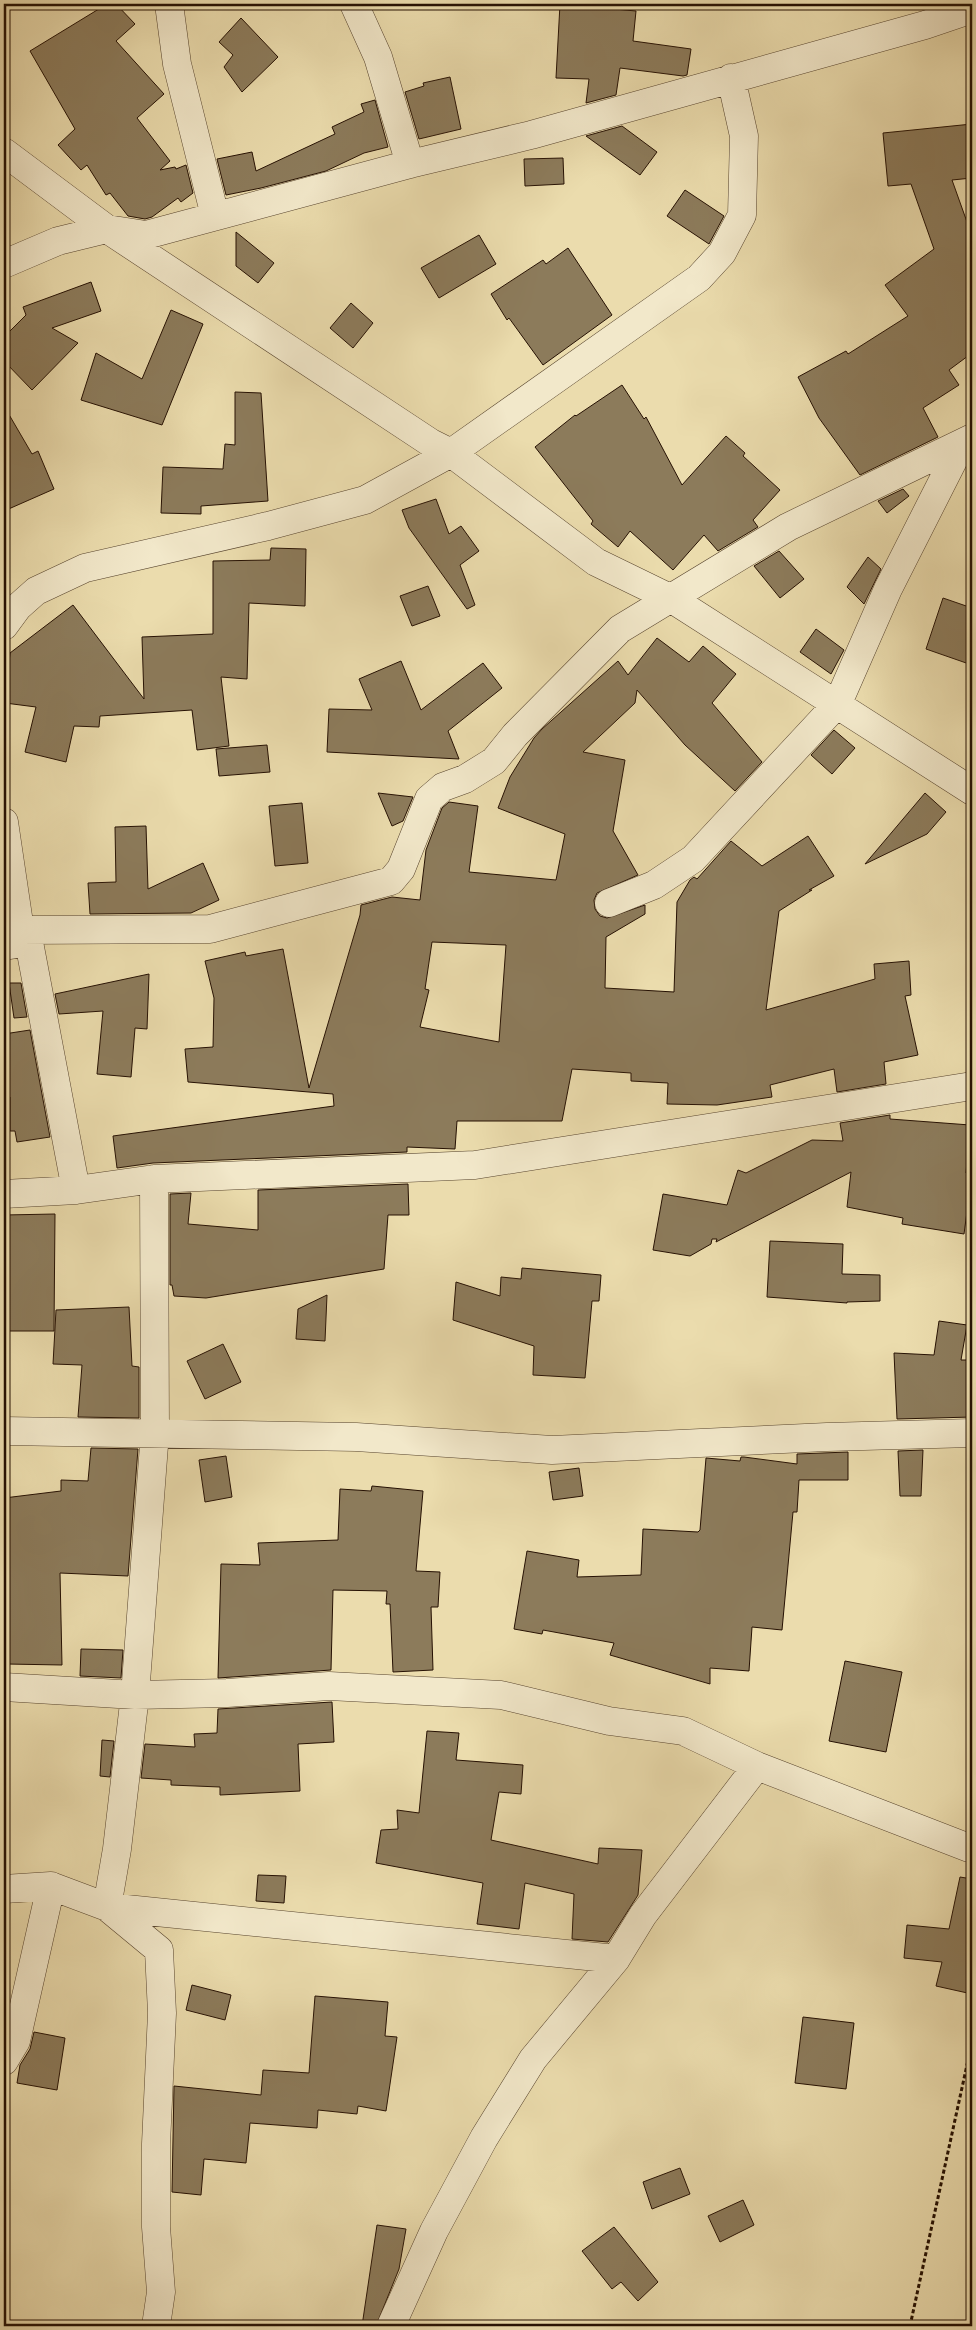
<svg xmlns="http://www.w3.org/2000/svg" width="976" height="2330" viewBox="0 0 976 2330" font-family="'Libre Caslon Text',serif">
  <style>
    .building { fill: #8c7b5b; stroke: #261103; fill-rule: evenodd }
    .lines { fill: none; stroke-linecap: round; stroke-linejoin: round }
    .minor-casing { stroke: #57442e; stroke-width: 29 }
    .path { stroke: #261103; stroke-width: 3; stroke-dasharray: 4 2.5; stroke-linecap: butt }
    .minor { stroke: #f2e8ca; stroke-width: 28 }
  </style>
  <rect width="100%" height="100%" fill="#ebdcad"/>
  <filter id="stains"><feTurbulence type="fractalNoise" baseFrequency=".004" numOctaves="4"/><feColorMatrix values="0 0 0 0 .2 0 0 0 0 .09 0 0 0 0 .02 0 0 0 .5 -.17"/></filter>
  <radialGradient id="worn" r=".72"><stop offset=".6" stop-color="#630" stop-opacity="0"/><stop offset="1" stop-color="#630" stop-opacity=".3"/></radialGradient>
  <path class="building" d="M107,4H116L135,24L116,41L164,94L137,118L170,161L160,170L175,167L176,169L186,165L193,193L181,202L178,198L152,217L145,219L128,216L110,193L106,195L87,165L81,170L58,145L75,129L30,51Z
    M560,4L636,11L633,41L691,49L687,75L683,76L620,68L616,95L586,103L589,79L556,78Z
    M241,18L278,57L242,92L224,67L233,55L219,42Z
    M450,77L461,129L419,139L405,92L424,86L423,83Z
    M375,100L388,147L364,153L326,171L261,188L226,195L217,159L252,152L256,171L335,134L332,127L364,112L361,104Z
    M972,124V178L952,180L972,236V353L949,370L959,385L923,408L938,437L860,475L819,418L798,377L846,351L848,354L908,316L885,285L934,249L911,184L888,186L883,133Z
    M622,126L657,152L640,175L586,136Z
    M563,158L564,184L525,186L524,159Z
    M685,190L724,216L709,244L667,216Z
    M236,232L274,263L258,283L236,266Z
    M479,235L496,264L439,298L421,268Z
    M568,248L612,315L543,365L509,318L507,320L491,294L543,260L546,264Z
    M91,282L101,311L52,328L78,343L32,390L4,361V337L26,315L23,307Z
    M351,303L373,323L353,348L330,328Z
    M171,310L203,324L162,425L81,400L96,353L142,379Z
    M622,385L644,419L646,417L682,485L726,436L745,453L743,456L780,490L753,520L758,527L718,551L704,535L673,570L630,531L618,547L591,524L593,521L535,447L575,415L576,416Z
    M235,392L261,393L268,501L201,506V514L161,513L163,467L223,469L225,444L235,445Z
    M4,406L32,454L38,451L54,489L4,511Z
    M903,489L909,496L887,513L878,501Z
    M436,499L449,534L461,526L479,551L460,565L475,605L467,609L409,528L402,510Z
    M271,548L306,549L305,606L249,603L247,679L221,677L229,746L197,750L192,710L100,716L99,727L74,726L66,762L25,752L36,707L5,703L10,653L73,605L144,699L142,637L213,634V561L270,560Z
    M779,551L804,579L780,598L754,566Z
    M868,557L881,569L864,604L847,587Z
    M428,586L440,616L412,626L400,596Z
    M943,598L972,608V665L926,649Z
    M816,629L844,650L831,674L800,652Z
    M657,638L689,662L703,646L736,674L712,703L762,762L735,791L685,745L637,690L635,703L583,752L625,760L613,831L638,875L597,893L594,900L595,909L600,916L607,918L645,905V914L606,937L605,988L674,992L677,902L690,880L694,877L697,879L731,841L762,866L808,836L834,876L809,890H812L779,911L766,1010L875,979L874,964L909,961L911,995L905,996L918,1055L884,1062L886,1084L837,1092L834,1069L770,1085L772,1097L717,1105L667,1104L668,1083L631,1081V1073L572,1069L562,1121H457L455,1149L407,1147V1152L153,1163L117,1168L113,1136L334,1106L333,1094L188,1082L185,1049L213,1047L214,998L205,961L245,952L246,956L283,949L309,1088L360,915L361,905L392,897L420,900L426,850L442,808L449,802L478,806L469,872L556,880L565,834L498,808L510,777L534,738L542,729L618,661L628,675ZM432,942L506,945L499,1042L420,1027L429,990L425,989Z
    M401,661L421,710L483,663L502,688L448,731L459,759L327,752L329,709L372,710L359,679Z
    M834,730L855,748L832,774L811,755Z
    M267,745L270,772L219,776L216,749Z
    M378,793L413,797L403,821L392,826Z
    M925,793L946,812L927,834L865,864Z
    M302,803L308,863L275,866L269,806Z
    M146,826L148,889L203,863L219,900L191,913L90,914L88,883L116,882L115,827Z
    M149,974L147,1029L135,1028L131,1077L97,1074L103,1011L59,1014L55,994Z
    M9,983H21L27,1017L14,1018Z
    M30,1030L50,1137L17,1142L15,1131H10V1097L4,1098V1034Z
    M890,1115V1119L970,1125L966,1173L972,1174L964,1234L902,1224L903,1218L847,1207L851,1172L716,1242L717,1239H712L711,1244L690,1256L653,1250L663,1194L727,1205L738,1170L746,1173L812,1140L843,1141L840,1123Z
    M408,1184L409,1215H388L384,1269L206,1298L174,1296L172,1285H170V1194L191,1193L188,1224L258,1230V1190Z
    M55,1214L54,1331H4V1215Z
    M770,1241L843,1244L842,1274L880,1275V1301L847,1302V1303L767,1297Z
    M522,1268L601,1275L599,1301H592L585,1378L533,1375L534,1346L453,1320L456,1282L500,1296L501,1277L521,1279Z
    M327,1295L325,1341L296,1339L298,1309Z
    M129,1307L132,1366L139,1367V1418L78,1417L82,1365L53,1364L56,1310Z
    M939,1321L967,1325L961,1360H972V1417L897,1419L894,1353L934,1355Z
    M223,1344L241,1382L205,1399L187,1361Z
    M91,1448L138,1449L128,1576L60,1573L62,1665L7,1664V1635L4,1634V1498L61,1491V1480L88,1481Z
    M923,1450L921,1496H900L898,1451Z
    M848,1452V1480H799L797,1512H793L782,1630L752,1627L749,1671L710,1668V1684L610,1655L614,1643L543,1630L542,1634L514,1629L527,1551L579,1560L577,1577L641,1575L643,1529L698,1532L700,1530L706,1458L740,1461L741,1457H744L797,1464V1454Z
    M226,1456L232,1497L205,1502L199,1460Z
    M579,1468L583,1496L553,1500L549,1472Z
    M372,1486L423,1491L416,1571L440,1572L438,1607H431L433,1670L393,1672L390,1604H386L387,1591L333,1590L331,1670L218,1678L221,1564L260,1565L258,1543L338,1540L340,1489L371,1491Z
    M81,1649L123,1650L121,1678L80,1676Z
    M845,1661L902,1672L886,1752L829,1741Z
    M332,1702L334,1742L298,1744L300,1791L220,1795V1787L171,1785V1780L141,1778L145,1744L195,1747L194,1734L217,1733L218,1709Z
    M427,1731L459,1733L456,1760L523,1765L521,1794L499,1792L491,1840L598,1864L599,1848L642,1850L638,1895L608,1942L572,1939L574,1894L525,1883L519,1929L477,1924L483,1883L376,1863L381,1830L398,1829L397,1810L419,1813Z
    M102,1740L114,1741L110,1777L100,1776Z
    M258,1875L286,1876L284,1903L256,1901Z
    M960,1877L972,1879V1994L936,1986L942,1962L904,1958L907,1925L949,1929Z
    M192,1985L231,1995L225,2020L186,2010Z
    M315,1996L388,2002L385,2036L397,2037L386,2111L358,2106L357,2114L318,2110L317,2128L250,2123L246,2163L204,2159L201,2195L172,2192L174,2086L261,2095L263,2070L309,2073Z
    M803,2017L854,2023L846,2089L795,2083Z
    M34,2032L65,2038L57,2090L17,2083L20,2065L30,2049Z
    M680,2168L690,2194L652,2209L643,2182Z
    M743,2200L754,2225L720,2242L708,2216Z
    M377,2225L406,2229L399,2269L376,2326H362Z
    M614,2227L658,2282L638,2301L621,2282L612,2289L582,2251Z"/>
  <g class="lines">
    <defs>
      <path id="minor" d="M169,4L177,64L215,216
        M354,4L378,57L410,164
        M4,152L107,229L431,443L451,453L596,562L672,599L972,791
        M4,264L58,241L107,229L146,235L410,164L531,135L925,25L972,9
        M4,626L18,607L36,591L85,568L268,526L365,500L451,453L699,278L722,253L742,215L744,136L731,78
        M4,822L20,930L29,942L76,1190
        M609,903L654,885L693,859L838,703L888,589L961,445
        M20,930L210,929L391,881L401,869L429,799L443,787L465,779L494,761L515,735L620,629L788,527L972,438
        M4,946L29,942
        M154,1179L155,1432L135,1695L117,1849L107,1907L159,1950L162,2013L156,2144V2227L161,2292L156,2326
        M4,1194L76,1190L154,1179L475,1165L972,1086
        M4,1431L356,1437L552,1450L827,1437L972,1433
        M4,1687L135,1695L227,1693L329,1686L501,1695L609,1721L683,1731L757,1766L969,1848
        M4,1889L51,1886L107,1907L616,1959
        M4,2061L16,2041L51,1886
        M391,2326L434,2231L484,2138L533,2059L616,1959L643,1915L757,1766"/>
    </defs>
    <use href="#minor" class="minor-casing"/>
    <path class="path" d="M910,2326L972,2042"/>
    <use href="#minor" class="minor"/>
  </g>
  <rect width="976" height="2330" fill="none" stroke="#ebdcad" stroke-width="20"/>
  <rect x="5" y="5" width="966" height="2320" fill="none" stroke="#261103" stroke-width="2.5"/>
  <rect x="10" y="10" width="956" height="2310" fill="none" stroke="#261103"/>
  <rect width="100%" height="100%" filter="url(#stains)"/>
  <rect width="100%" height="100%" fill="url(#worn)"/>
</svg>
